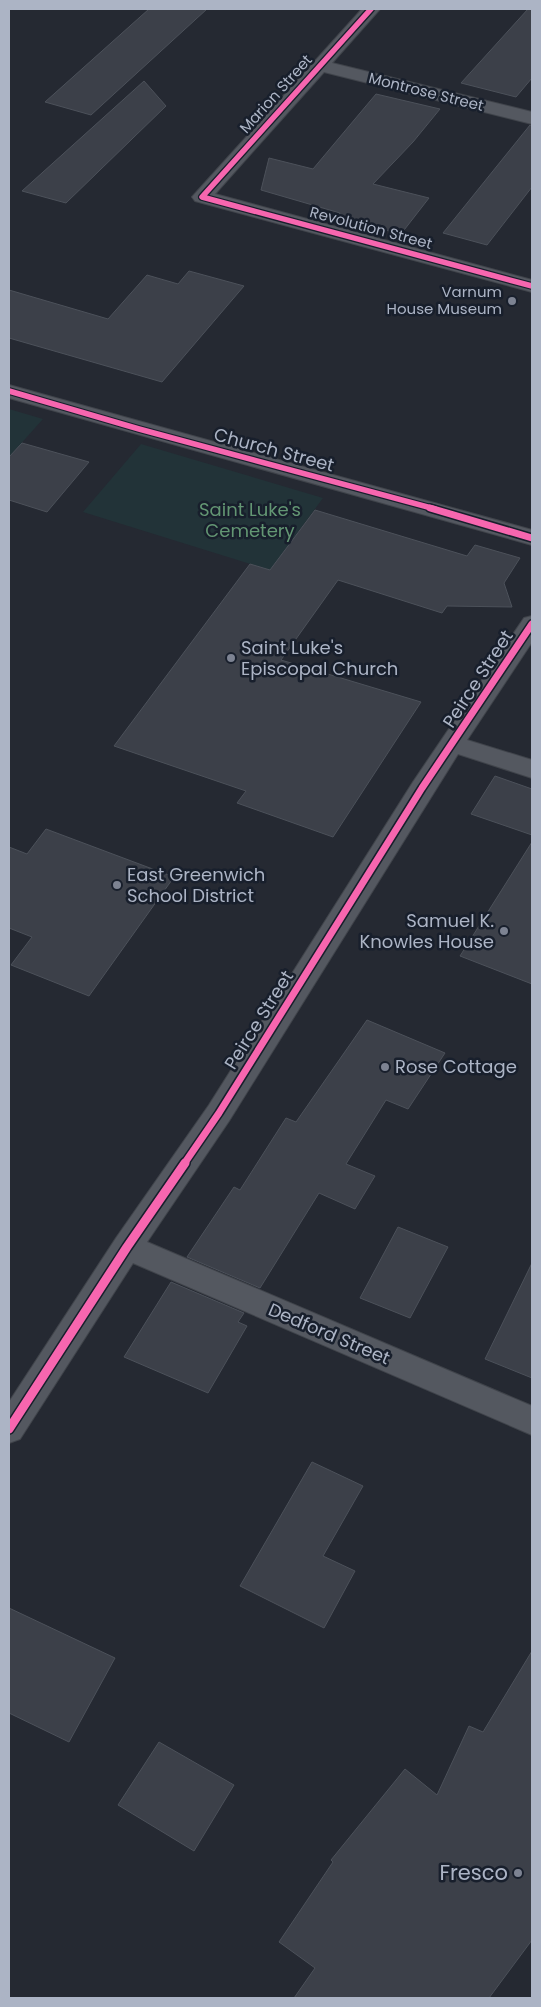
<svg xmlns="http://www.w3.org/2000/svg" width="541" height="2007" viewBox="0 0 541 2007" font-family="Poppins,sans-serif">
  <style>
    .green { fill: #223338 }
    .building { fill: #3c4049; stroke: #4c515a }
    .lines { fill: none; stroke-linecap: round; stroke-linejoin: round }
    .street-casing { stroke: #40444b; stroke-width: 2 }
    .street { fill: #545860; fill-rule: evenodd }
    .cycleway-far2-casing { stroke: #181f2c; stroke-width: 8 }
    .cycleway-far1-casing { stroke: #181f2c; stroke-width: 10 }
    .cycleway-casing { stroke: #181f2c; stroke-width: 12 }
    .cycleway-far2 { stroke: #f766af; stroke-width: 5.5 }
    .cycleway-far1 { stroke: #f766af; stroke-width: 7 }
    .cycleway { stroke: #f766af; stroke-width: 9 }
    .poi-dot { fill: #7d8392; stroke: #181f2c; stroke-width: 2 }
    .labels { text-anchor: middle; stroke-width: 5; stroke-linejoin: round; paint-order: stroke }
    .far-street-label { font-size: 15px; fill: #acb4c5; stroke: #181f2c }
    .far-poi-label { font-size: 15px; fill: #acb4c5; stroke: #181f2c; text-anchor: end }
    .street-label { font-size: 18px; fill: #acb4c5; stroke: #181f2c }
    .park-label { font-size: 18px; fill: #639673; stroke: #181f2c }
    .poi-label { font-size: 18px; fill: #acb4c5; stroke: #181f2c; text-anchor: start }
    .near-poi-label { font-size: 21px; fill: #acb4c5; stroke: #181f2c; text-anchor: end }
  </style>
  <rect width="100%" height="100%" fill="#252932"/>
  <path class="green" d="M9,409L43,419L9,457Z
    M141,444L323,498L270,570L83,512Z"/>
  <path class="building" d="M149,9H207L91,115L45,102Z
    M528,9H532V78L516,97L461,83Z
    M144,81L166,106L66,203L22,191Z
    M376,94L440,109L413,142L373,184L429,198L401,234L337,218L340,213L261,190L269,158L313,169Z
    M530,125L532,126V187L487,245L443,233Z
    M189,271L244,286L162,382L9,338V290L108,319L147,275L178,284Z
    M22,443L89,462L47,512L9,500V457Z
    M315,510L467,556L475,545L520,558L504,583L512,607L447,606L442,613L338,580L281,660L421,702L333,837L237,803L246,791L114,746L250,564L270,570Z
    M495,776L532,789V835L471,814Z
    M46,829L174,877L89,996L11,965L32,937L9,928V847L27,854Z
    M532,842V984L460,956Z
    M367,1020L445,1053L408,1109L386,1100L346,1164L375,1176L355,1209L319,1193L260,1288L187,1257L234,1187L240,1190L286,1118L296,1122Z
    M398,1227L448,1247L410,1318L360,1298Z
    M532,1263V1378L485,1359Z
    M171,1282L244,1313L238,1322L247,1326L208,1393L124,1357Z
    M312,1462L363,1486L323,1556L355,1571L324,1628L240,1586Z
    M9,1608L115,1658L69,1742L9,1713Z
    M532,1651V1940L489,1998H294L315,1968L279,1942L333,1862L331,1860L405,1769L437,1795L469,1726L483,1732Z
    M159,1742L234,1785L194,1851L118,1805Z"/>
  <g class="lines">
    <defs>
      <path id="street" d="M362,9H380L332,63L532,112V124L324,72L215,194L532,280V292L195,201L192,197Z
        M9,385L532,530V545L9,398Z
        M532,616V642L467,740L532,760V778L458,754L229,1121L147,1242L532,1406V1435L133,1263L20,1439L9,1443V1402L116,1238L209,1105L413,782L524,618Z"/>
    </defs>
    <use href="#street" class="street-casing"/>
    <use href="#street" class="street"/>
    <defs>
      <path id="cycleway-far2" d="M371,9L202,197L532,286
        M9,391L139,429L435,509"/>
      <path id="cycleway-far1" d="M430,508L532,538
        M184,1164L219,1113L422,788L532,624"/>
      <path id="cycleway" d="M9,1429L127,1247L185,1163"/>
    </defs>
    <use href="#cycleway-far2" class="cycleway-far2-casing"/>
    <use href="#cycleway-far1" class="cycleway-far1-casing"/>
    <use href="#cycleway" class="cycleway-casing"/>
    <use href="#cycleway-far2" class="cycleway-far2"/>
    <use href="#cycleway-far1" class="cycleway-far1"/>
    <use href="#cycleway" class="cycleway"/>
  </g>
  <g class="poi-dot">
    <circle cx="512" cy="301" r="5"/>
    <circle cx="231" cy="658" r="5"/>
    <circle cx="117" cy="885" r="5"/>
    <circle cx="504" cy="931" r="5"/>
    <circle cx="385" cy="1067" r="5"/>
    <circle cx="518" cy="1873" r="5"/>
  </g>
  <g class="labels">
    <g class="far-street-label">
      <text transform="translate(426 92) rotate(14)" y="5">Montrose Street</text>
      <text transform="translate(276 94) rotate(-48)" y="5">Marion Street</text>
      <text transform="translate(371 228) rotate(15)" y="5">Revolution Street</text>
    </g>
    <g class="far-poi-label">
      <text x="502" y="297">Varnum<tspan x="502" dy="17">House Museum</tspan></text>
    </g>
    <g class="street-label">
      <text transform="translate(274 450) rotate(15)" y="6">Church Street</text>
      <text transform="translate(478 679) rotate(-57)" y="6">Peirce Street</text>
      <text transform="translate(259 1020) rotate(-58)" y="6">Peirce Street</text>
      <text transform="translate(329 1334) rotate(23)" y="6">Dedford Street</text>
    </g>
    <g class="park-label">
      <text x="250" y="516">Saint Luke's<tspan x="250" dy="21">Cemetery</tspan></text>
    </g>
    <g class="poi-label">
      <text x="241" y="654">Saint Luke's<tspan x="241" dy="21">Episcopal Church</tspan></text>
      <text x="127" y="881">East Greenwich<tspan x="127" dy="21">School District</tspan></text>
      <text x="494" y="927" text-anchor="end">Samuel K.<tspan x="494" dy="21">Knowles House</tspan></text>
      <text x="395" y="1073">Rose Cottage</text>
    </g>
    <g class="near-poi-label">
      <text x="508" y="1880">Fresco</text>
    </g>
  </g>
  <rect width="541" height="2007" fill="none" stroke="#acb4c5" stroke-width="20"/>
</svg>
